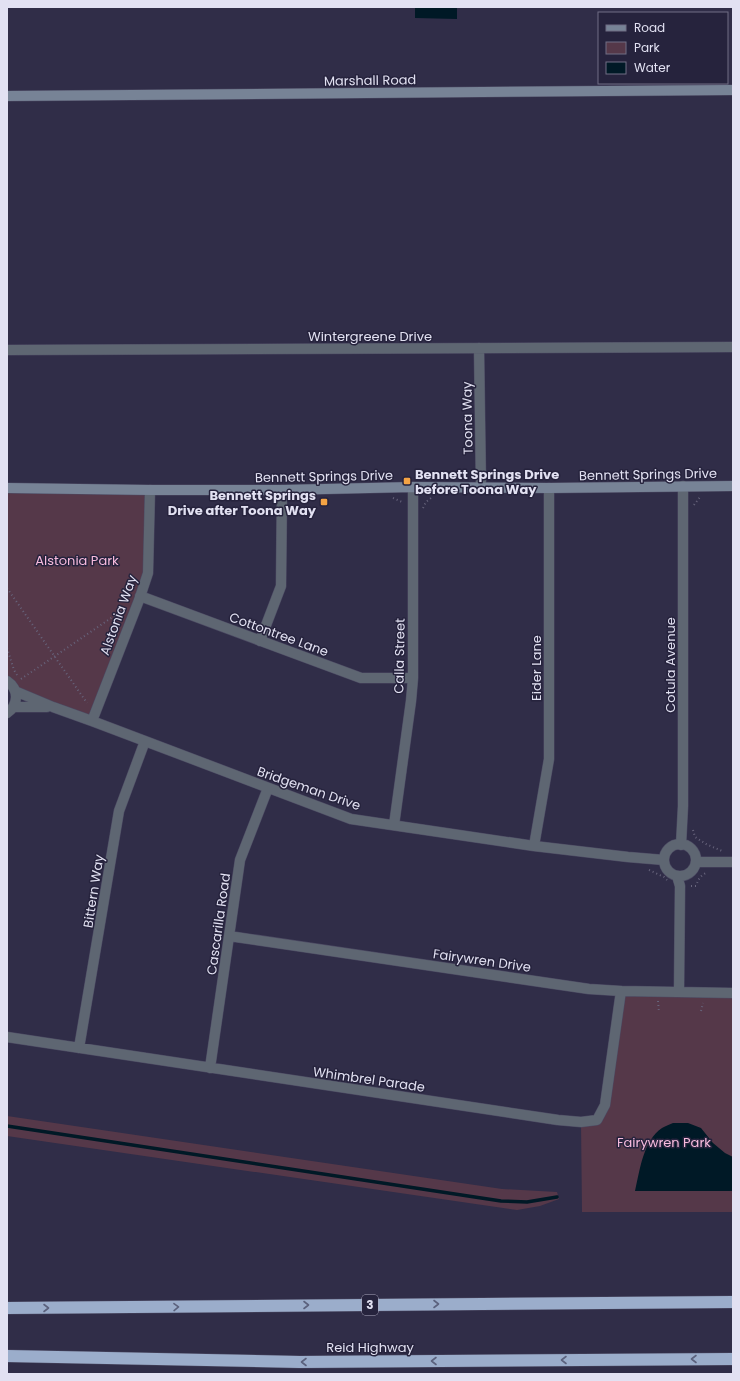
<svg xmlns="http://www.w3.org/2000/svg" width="740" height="1381" viewBox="0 0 740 1381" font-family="Poppins,sans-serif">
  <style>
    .green { fill: #553849 }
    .water { fill: #001926 }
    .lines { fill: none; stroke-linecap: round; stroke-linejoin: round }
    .stream { stroke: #001926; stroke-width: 3.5 }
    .street-casing { stroke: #4c4a63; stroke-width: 11 }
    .secondary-casing { stroke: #4c4a63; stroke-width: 11 }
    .highway-casing { stroke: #4c4a63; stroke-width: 13 }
    .path { stroke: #67647c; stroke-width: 2; stroke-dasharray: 1 3; stroke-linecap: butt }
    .street { stroke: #5e6672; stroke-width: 10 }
    .secondary { stroke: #778396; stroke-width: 10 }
    .highway { stroke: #9badcb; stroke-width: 12 }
    .oneway { stroke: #5b617d }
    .poi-dot { fill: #f4a344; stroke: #26233d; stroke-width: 1.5 }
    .labels { text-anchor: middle; stroke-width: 3; stroke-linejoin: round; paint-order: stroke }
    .shield { fill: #26233d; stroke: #aaa8bc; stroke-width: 1 }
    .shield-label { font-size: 12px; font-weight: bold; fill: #e2e1f2 }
    .street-label { font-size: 13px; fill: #e2e1f2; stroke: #26233d }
    .poi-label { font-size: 13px; font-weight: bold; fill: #e2e1f2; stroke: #26233d; text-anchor: start }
    .park-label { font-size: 13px; fill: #f7bbdd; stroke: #26233d }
  </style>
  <rect width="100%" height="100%" fill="#302d48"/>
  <path class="green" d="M7,490H150L148,573L92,721L53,707L7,681Z
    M621,991L733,993V1212H582L581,1122L597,1120L605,1105Z
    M7,1116L502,1189L557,1192L559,1199L540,1206L517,1210L7,1136Z"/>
  <path class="water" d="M415,7H457V19L415,18Z
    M673,1123H688L701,1128L713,1143L725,1153L733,1157V1191H635C640,1170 643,1141 662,1128C665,1126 669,1125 673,1123Z"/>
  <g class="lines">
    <path class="stream" d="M7,1126L501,1201L527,1202L557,1197"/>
    <defs>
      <path id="street" d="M479,348L481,487
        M7,350L733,347
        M140,596L361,678H413
        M260,641L281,586L282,490
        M7,681C19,689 19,705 7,713
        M15,691L53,707L92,721L351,819L534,846L628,857L664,860
        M14,707H47
        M92,721L139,600L148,573L150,490
        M394,825L411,701L413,678V487
        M664 860a16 16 0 1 1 32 0a16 16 0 1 1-32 0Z
        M681,845L683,806V486
        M534,846L549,759V488
        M696,862H733
        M677,876L680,886L679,991
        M229,936L589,989L621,991L733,993
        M7,1037L558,1120L581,1122L597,1120L605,1105L621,991
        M79,1048L119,811L145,741
        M210,1068L240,860L268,788"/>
      <path id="secondary" d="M7,96L733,90
        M7,488L150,490H282L413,487L549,488L733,486"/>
      <path id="highway" d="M7,1308L733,1302
        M7,1356L300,1362L733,1359"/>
    </defs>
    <use href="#street" class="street-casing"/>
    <use href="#secondary" class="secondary-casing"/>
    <use href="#highway" class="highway-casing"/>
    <path class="path" d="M393,498L402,502
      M694,505L700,497
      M423,508L426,502L431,498
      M7,588L87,703
      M7,648L14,670L17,675
      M21,679L123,610
      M693,830L695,837L706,844L722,851
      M649,870L664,877L667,880
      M691,886H696C698,880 700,876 706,873
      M658,1001L659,1012
      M701,1011L703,1003"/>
    <use href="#street" class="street"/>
    <use href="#secondary" class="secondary"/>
    <use href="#highway" class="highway"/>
  </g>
  <defs><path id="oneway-chevron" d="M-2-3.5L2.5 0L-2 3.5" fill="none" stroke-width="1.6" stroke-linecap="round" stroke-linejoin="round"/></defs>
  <g class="oneway">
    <use href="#oneway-chevron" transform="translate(436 1304)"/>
    <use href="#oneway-chevron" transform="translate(306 1305)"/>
    <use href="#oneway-chevron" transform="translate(176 1307) rotate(-1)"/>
    <use href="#oneway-chevron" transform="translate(46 1308)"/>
    <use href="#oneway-chevron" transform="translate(694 1359) rotate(180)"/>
    <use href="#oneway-chevron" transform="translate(564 1360) rotate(180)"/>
    <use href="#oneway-chevron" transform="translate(434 1361) rotate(180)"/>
    <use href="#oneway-chevron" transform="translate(304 1362) rotate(180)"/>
  </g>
  <g class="poi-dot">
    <rect x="403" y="477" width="8" height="8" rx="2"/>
    <rect x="320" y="498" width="8" height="8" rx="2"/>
  </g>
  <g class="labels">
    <rect class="shield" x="362" y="1295" width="16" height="20" rx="3"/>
    <g class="shield-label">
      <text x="370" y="1309">3</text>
    </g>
    <g class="street-label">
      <text transform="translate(370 80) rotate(-1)" y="5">Marshall Road</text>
      <text x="370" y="341">Wintergreene Drive</text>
      <text transform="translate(467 418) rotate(-91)" y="5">Toona Way</text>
      <text transform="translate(648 474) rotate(-1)" y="5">Bennett Springs Drive</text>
      <text transform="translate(324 476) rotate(-1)" y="5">Bennett Springs Drive</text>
      <text transform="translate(118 615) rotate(-70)" y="5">Alstonia Way</text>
      <text transform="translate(279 634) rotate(20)" y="5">Cottontree Lane</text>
      <text transform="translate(399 656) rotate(-89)" y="5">Calla Street</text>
      <text transform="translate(670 665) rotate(-90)" y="5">Cotula Avenue</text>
      <text transform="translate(536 668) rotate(-90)" y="5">Eider Lane</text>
      <text transform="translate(309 788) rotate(19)" y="5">Bridgeman Drive</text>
      <text transform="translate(93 891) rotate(-81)" y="5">Bittern Way</text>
      <text transform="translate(218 924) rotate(-82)" y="5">Cascarilla Road</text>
      <text transform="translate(482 960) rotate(8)" y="5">Fairywren Drive</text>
      <text transform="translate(369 1079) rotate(8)" y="5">Whimbrel Parade</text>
      <text x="370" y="1352">Reid Highway</text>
    </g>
    <g class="poi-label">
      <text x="415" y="479">Bennett Springs Drive<tspan x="415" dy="15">before Toona Way</tspan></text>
      <text x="316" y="500" text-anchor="end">Bennett Springs<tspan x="316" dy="15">Drive after Toona Way</tspan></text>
    </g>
    <g class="park-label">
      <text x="77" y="565">Alstonia Park</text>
      <text x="664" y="1147">Fairywren Park</text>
    </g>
  </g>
  <rect width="740" height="1381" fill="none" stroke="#e2e1f2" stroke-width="16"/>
  <rect x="598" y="12" width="130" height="72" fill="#26233d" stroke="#716f85"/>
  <rect x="606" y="25" width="20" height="6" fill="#778396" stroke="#716f85"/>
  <text x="634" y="32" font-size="12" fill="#e2e1f2">Road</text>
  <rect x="606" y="42" width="20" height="12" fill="#553849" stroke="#716f85"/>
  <text x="634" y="52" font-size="12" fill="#e2e1f2">Park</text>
  <rect x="606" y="62" width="20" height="12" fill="#001926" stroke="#716f85"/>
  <text x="634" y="72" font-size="12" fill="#e2e1f2">Water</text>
</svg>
